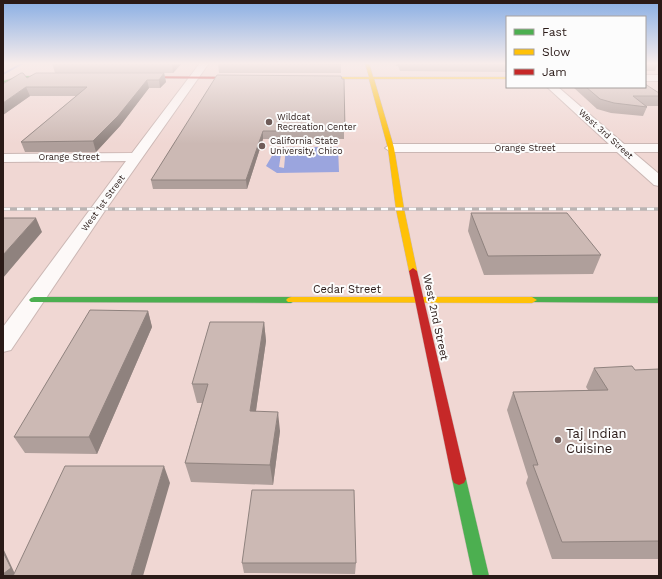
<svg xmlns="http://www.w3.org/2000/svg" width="662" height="579" viewBox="0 0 662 579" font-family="'Work Sans',sans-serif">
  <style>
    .water { fill: #9ba5de }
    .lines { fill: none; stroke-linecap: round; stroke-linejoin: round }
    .stream { fill: #9ba5de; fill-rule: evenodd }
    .street-casing { stroke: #cbb7b4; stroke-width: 2 }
    .fast-casing { stroke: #cbb7b4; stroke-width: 1 }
    .slow-casing { stroke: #cbb7b4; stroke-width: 1 }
    .jam-casing { stroke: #cbb7b4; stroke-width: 1 }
    .street { fill: #fdf9f8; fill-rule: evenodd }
    .fast { fill: #4caf50; fill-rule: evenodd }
    .slow { fill: #ffc107; fill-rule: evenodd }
    .jam { fill: #c62828; fill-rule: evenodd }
    .rail-casing { stroke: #bbb5b4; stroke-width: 3.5 }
    .rail { stroke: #fcfcfc; stroke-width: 2.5; stroke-dasharray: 7; stroke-linecap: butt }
    .wall { fill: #af9f9b }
    .shaded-wall { fill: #8f827e }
    .building { fill: #ccb9b4; stroke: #8f827e }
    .poi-dot { fill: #6f5c59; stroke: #fcfcfc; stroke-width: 1.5 }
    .labels { text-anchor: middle; stroke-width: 4; stroke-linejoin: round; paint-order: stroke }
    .far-poi-label { font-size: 9px; fill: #2a1a17; stroke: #fcfcfc; text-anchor: start }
    .far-street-label { font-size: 9px; fill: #2a1a17; stroke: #fcfcfc }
    .street-label { font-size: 11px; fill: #2a1a17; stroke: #fcfcfc }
    .near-poi-label { font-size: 13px; fill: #2a1a17; stroke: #fcfcfc; text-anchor: start }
  </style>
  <rect width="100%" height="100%" fill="#f0d7d3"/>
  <path class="water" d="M286,147H338L339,172L277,173L266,166L273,154H281L279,167L284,168Z"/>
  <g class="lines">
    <path class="stream" d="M21,63H25L3,75V73Z"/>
    <defs>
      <path id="street" d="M200,63H209L104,212L11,350L3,352V327L126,161L3,162V154L132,153Z
        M645,75H659V81H645Z
        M547,87H558L624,144H659V152H633L659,174V186L654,185L617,152H391L385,148L391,144H609Z"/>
      <path id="fast" d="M23,76H59L61,77L59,78H23L3,83V81Z
        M34,297H291L296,300L291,303L31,302L29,300L31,298Z
        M532,297H659V303L529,302L527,300L529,298Z
        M459,473L464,475L466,479L489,576H473L452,479L454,475Z"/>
      <path id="slow" d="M365,63H369L373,77H507V79H374L394,148L404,209L417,271L413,274L409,271L396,209L388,148L369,79H312L310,78L312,77H369Z
        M291,297H532L537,300L532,303L288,302L286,300L288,298Z"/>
      <path id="jam" d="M136,76L245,77L247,78L245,79L135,78Z
        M413,268L417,271L466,479L464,483L459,485L454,483L452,479L409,271Z"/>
    </defs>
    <use href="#street" class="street-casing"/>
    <use href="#fast" class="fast-casing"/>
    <use href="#slow" class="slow-casing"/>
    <use href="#jam" class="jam-casing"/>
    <use href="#street" class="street"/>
    <use href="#fast" class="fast"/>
    <use href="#slow" class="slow"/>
    <use href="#jam" class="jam"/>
    <defs>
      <path id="rail" d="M3,209H659"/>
    </defs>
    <use href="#rail" class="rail-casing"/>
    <use href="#rail" class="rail"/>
  </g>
  <path class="wall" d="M52,63H182L173,73H55Z
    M218,63H341V73H219Z
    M395,63H507V72L400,71L398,66H396Z
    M645,63H659H658L655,71H645Z
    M164,73L166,82L160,88H149L120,126L96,152H25L21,142L76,96H30L3,115L27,78Z
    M342,79H344V139L285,138L284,139H263L247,189H153L151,180Z
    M573,87H645L659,93V106H645L647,107L643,116L611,113L597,109Z
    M471,213L601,255L593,274L484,275L468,231Z
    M148,311L152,327L97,454L25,453L14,437Z
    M264,322L266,341L256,411L280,431L273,485L191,482L185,463L202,403H197L192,384Z
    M594,368L635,370L659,369V559H552L526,483L528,477L507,410L513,392L588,390L586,387Z
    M242,563H356L355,574L244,573Z"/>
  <path class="shaded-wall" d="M172,63H182L173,73Z
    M164,73L166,82L160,88L159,80Z
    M147,80L149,88L120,126L96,152L93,141Z
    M26,87L30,96L3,115V103Z
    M263,131V139L247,189L246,180Z
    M36,218L42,232L3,278V255Z
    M148,311L152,327L97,454L89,437Z
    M264,322L266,341L253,431L250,411Z
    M278,412L280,431L273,485L270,465Z
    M164,466L170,483L143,576H131Z
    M3,548L15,574L12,576H3Z"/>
  <path class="building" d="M218,63H341V64Z
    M21,73H23L27,78L36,73H164L159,80H147L118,116L93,141L21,142L87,87H26L3,103V84Z
    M217,75L341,76L342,79H344L345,131L284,129V131H263L246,180H151Z
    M645,84L659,93V96H633L647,107L614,103L600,99L586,87H645Z
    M471,213H567L601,255L488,256Z
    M3,218H36L3,255Z
    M90,310L148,311L89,437H14Z
    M210,322H264L250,411L278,412L270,465L185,463L208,384H192Z
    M632,366L635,370L659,369V541L562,542L533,465H538L513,392L608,390L594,368Z
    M65,466H164L131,576H13Z
    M252,490H354L356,563H242Z
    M3,552L11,568L3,574Z"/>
  <linearGradient id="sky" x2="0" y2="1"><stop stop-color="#89aee4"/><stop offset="0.44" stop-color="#f8edeb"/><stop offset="1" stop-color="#f8edeb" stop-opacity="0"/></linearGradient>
  <rect width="662" height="144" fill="url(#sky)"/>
  <g class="poi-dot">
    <circle cx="269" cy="122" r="4"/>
    <circle cx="262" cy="146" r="4"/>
    <circle cx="558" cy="440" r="4"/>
  </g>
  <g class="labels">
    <g class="far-poi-label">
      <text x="277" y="120">Wildcat<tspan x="277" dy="10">Recreation Center</tspan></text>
      <text x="270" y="144">California State<tspan x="270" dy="10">University, Chico</tspan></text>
    </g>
    <g class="far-street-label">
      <text transform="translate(606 134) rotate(42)" y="3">West 3rd Street</text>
      <text x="525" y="151">Orange Street</text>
      <text x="69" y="160">Orange Street</text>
      <text transform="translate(103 203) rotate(-54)" y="3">West 1st Street</text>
    </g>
    <g class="street-label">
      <text x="347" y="293">Cedar Street</text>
      <text transform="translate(436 317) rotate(78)" y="4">West 2nd Street</text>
    </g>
    <g class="near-poi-label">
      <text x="566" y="438">Taj Indian<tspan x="566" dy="15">Cuisine</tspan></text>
    </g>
  </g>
  <rect width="662" height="579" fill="none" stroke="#2a1a17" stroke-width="8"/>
  <rect x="506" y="16" width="140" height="72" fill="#fcfcfc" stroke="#a8a2a0"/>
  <rect x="514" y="29" width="20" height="6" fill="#4caf50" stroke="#a8a2a0"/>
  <text x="542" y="36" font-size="12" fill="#2a1a17">Fast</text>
  <rect x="514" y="49" width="20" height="6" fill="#ffc107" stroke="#a8a2a0"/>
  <text x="542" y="56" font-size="12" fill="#2a1a17">Slow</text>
  <rect x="514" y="69" width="20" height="6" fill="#c62828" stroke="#a8a2a0"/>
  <text x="542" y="76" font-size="12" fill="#2a1a17">Jam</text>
</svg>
